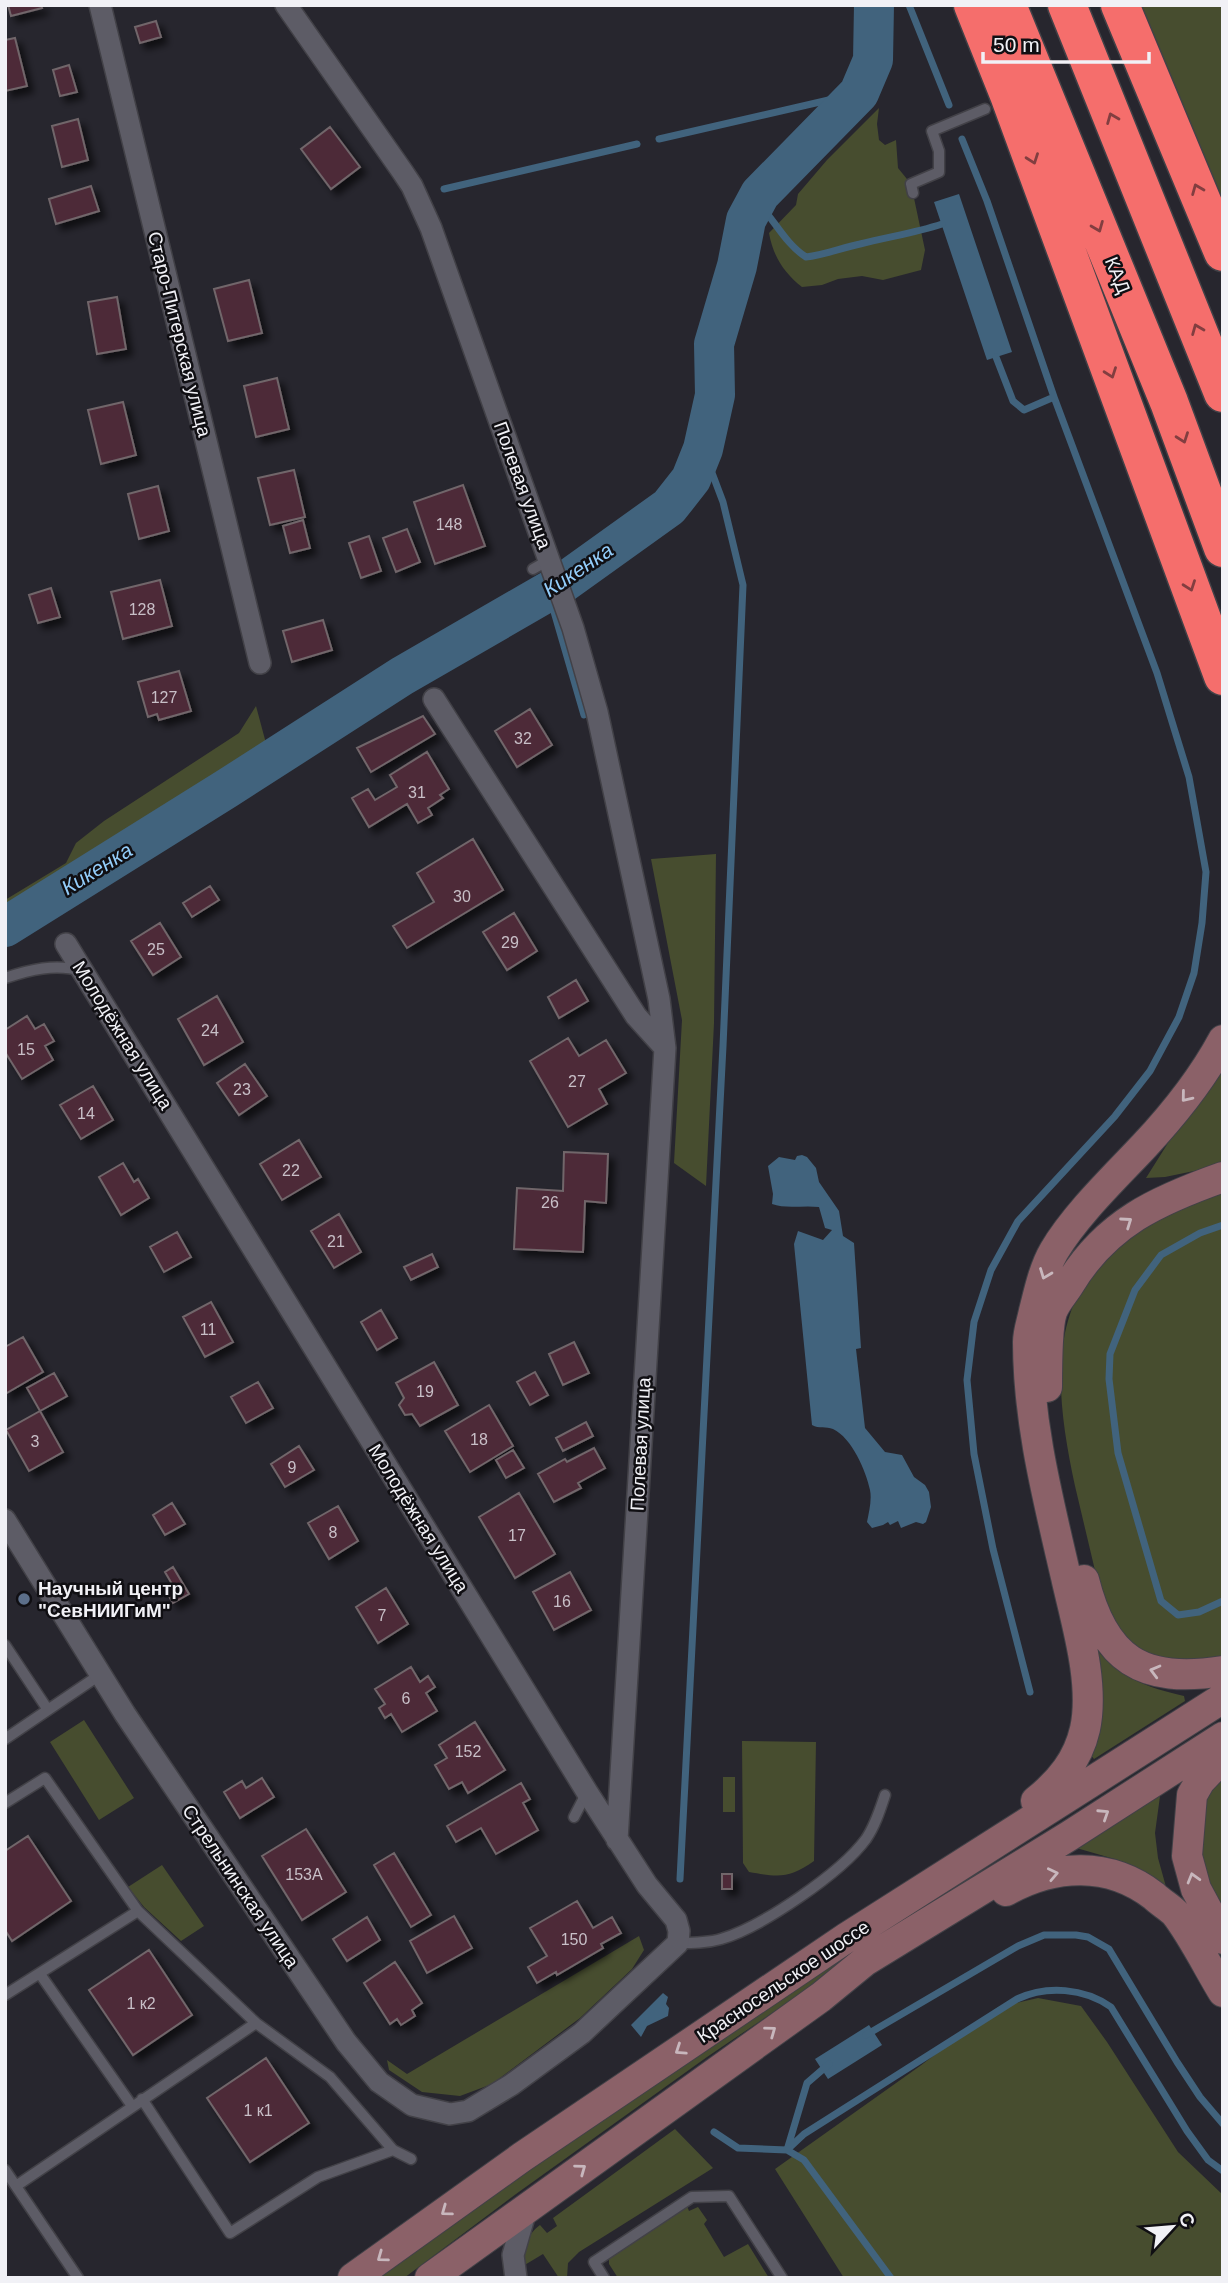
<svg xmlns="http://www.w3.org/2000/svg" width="1228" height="2283" viewBox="0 0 1228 2283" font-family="Helvetica,sans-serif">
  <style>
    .green { fill: #474d2f }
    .water { fill: #41637d }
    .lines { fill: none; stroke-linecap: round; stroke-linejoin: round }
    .stream { stroke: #41637d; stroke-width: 7 }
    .river { stroke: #41637d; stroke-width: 40 }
    .building { fill: #4d2a39; stroke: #71666a; stroke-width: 2; filter: url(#shadow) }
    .lane-casing { stroke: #424147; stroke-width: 13 }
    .street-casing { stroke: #424147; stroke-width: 24 }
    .secondary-casing { stroke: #424147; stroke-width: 32 }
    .highway-casing { stroke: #424147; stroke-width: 41 }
    .lane { stroke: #5d5c66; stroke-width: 10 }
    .street { stroke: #5d5c66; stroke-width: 21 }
    .secondary { stroke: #8b6168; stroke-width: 30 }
    .highway { stroke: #f56e6c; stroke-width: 38 }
    .oneway { stroke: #823e40 }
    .oneway2 { stroke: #c8b7bd }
    .service-dot { fill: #5c6f8a; stroke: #100f13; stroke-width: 2.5 }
    .labels { text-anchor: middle; stroke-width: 5; stroke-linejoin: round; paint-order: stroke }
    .number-label { font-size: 16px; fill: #c8bfc7 }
    .street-label { font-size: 19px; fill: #f1f1f6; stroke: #100f13 }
    .poi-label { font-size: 19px; font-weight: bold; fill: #f1f1f6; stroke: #100f13; text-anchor: start }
    .water-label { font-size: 21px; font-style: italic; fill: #93cdfa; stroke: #100f13 }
  </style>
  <defs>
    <filter id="shadow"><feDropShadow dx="6" dy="6" stdDeviation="3.5" flood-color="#0009"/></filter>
  </defs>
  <rect width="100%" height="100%" fill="#27262e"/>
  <path class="green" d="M1140,5H1223V206Z
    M879,108L877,124L879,140L885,145L896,140L898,168L911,184L925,250L921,270L883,280L862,276L838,279L822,285L802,287C784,273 773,256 769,233L796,205L798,194L827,160Z
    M531,588L536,590L541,601L533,609L397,685L299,748L5,930V900L66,863L76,843L104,821L239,733L256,706L267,747L142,832Z
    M716,854L714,1023L706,1186L674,1163L682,1020L651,859Z
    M1223,1050V1165L1165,1177L1146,1178L1195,1100Z
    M1223,1194V1657L1184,1666L1136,1651L1113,1623L1102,1600C1093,1562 1084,1524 1075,1486C1053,1383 1043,1281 1150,1224C1166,1215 1184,1202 1202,1197C1208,1195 1216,1195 1223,1194Z
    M1095,1648C1122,1678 1145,1687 1184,1696L1185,1701L1094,1759L1089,1753Z
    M84,1720L134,1798L99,1820L50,1742Z
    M742,1741L816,1742L814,1861C789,1879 778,1877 749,1872L743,1863Z
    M1223,1771V1919L1204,1886L1197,1814Z
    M723,1777H735V1812H723Z
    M1161,1789L1155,1833L1158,1858L1168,1894L1135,1869L1118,1860L1066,1845Z
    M162,1865L204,1926L181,1941L144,1907L128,1887Z
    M927,1901L930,1906L707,2057L516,2194L404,2278H375L504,2186Z
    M639,1936L644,1950L632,1969L580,2018L492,2084L460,2096L422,2092L389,2070L387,2060L407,2074Z
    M1038,1998L1081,2006L1107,2042L1178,2152L1223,2195V2278H844L775,2169L920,2066L998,2007Z
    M675,2129L713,2168L579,2252L568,2263L567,2278H559L543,2254L523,2266C523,2250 526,2235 540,2225L547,2233L557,2226L553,2218Z
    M687,2206L689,2211L698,2207L707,2220L704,2224L724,2257L748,2244L769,2278H618L609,2264V2258Z"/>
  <path class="water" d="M959,194L1012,352L987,360L934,202Z
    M802,1155L807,1157L816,1168L819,1182L839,1211L843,1236L854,1243L861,1348L856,1349L865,1428L885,1452L902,1455L914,1477L925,1485L929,1492L931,1507L926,1522L923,1524L916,1522L901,1528L898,1521L890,1525L888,1522L883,1525L872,1528L867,1522C869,1512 872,1500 870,1490C866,1471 852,1438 833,1429C826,1426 819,1429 812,1425L794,1244L798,1231L823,1240L832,1230L825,1228L819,1207C804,1205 785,1209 772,1204L773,1194L768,1166L779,1157L795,1160L797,1156Z
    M663,1993L668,1997L666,2004L669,2008L668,2016L647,2026L641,2037L631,2025Z
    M869,2025L882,2045L828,2079L815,2059Z"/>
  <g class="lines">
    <path class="stream" d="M909,5L949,105
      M659,139L859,93
      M962,139L987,201L1054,397L1024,410L1013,401L996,357
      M444,189L637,144
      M755,200C774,218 784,243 806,257C825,255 841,248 860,244C887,237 915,233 942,224
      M548,591L584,715
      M1223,1225L1200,1233L1161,1255L1135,1290L1110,1354L1109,1379L1118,1453L1161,1601L1178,1615L1199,1612L1223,1601
      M1030,1692L993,1549L974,1454L967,1380L974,1322L991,1270L1018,1221L1115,1116L1150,1071L1179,1017L1194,973L1202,923L1206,872L1189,777L1157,673L1054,397
      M680,1879L723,1046L743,585L723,502L703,449
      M866,2035L1018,1946L1044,1935H1076L1088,1937L1109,1949L1177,2062L1200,2097L1223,2124
      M714,2132L738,2148L787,2150L804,2160L891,2278
      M787,2150L807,2083L829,2064
      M787,2150L804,2134L1017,1999C1047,1985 1084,1988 1111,2007L1187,2131L1208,2160L1223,2171"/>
    <path class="river" d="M5,927L226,789L402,676L563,583L669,507L691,479L703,449L715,395L714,344L737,266L746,220L760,194L859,93L873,60L874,5"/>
  </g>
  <path class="building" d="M8,5H41L42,8L11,16Z
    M156,21L161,37L140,43L135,27Z
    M15,38L27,86L5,91V40Z
    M69,65L77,92L60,96L53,70Z
    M78,119L88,160L62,167L52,126Z
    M330,127L360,167L331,189L301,149Z
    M91,186L99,211L56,224L49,199Z
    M249,280L262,333L228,341L214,289Z
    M117,297L126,349L97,354L88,302Z
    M277,378L289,429L256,437L244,386Z
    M123,402L136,455L101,464L88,410Z
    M294,470L305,517L270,525L258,478Z
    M463,485L485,546L435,564L414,502Z
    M158,486L169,531L139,539L128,494Z
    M303,520L310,548L290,553L283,526Z
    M407,529L420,562L396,572L383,538Z
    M369,536L381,571L361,578L349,543Z
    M160,580L172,626L123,639L111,592Z
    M51,588L60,617L38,623L29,595Z
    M323,620L332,650L292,662L283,631Z
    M179,671L191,711L159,720L157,714L148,717L138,682Z
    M530,709L552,745L517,767L495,731Z
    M423,716L435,734L371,772L357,748Z
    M427,752L449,789L440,795L443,798L428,808L432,815L418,823L407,804L369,827L352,798L368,789L375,800L397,787L390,775Z
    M473,839L503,890L407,948L393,926L434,902L417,873Z
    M210,886L219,900L192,917L183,903Z
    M514,913L537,951L507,970L483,932Z
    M160,923L181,957L153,975L131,941Z
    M576,980L588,1001L559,1018L548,997Z
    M217,996L243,1042L204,1065L178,1019Z
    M27,1016L35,1029L44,1024L54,1041L45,1046L53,1060L22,1079L5,1052V1030Z
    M568,1038L579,1056L606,1040L626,1073L599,1089L607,1104L568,1127L530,1061Z
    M245,1064L267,1096L239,1115L217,1083Z
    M93,1086L113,1120L81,1139L60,1105Z
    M299,1140L321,1177L282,1200L260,1164Z
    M564,1152L608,1154L606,1203L585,1201L583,1252L514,1249L517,1188L563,1191Z
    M123,1163L134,1182L138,1179L149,1198L121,1215L99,1177Z
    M339,1214L361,1252L334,1268L311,1231Z
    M177,1232L191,1257L164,1272L150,1247Z
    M432,1254L438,1267L411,1280L404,1267Z
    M211,1302L233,1342L205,1357L183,1317Z
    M381,1310L397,1338L377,1350L361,1322Z
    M23,1337L43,1372L5,1394V1347Z
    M574,1342L589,1373L563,1385L549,1354Z
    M434,1362L458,1405L420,1426L412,1414L405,1415L399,1405L404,1398L396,1383Z
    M535,1372L548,1395L530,1405L517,1382Z
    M54,1373L67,1396L40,1411L27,1388Z
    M258,1382L273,1408L246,1423L231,1397Z
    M489,1405L513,1446L470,1472L445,1431Z
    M40,1411L63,1452L29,1471L6,1430Z
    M586,1422L593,1436L563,1451L556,1438Z
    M299,1446L314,1470L285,1487L271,1464Z
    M594,1448L605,1468L578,1483L581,1488L554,1502L538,1474L565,1459L567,1462Z
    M513,1450L524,1468L506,1478L496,1460Z
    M519,1493L555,1554L515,1578L479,1517Z
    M172,1503L185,1524L165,1535L153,1515Z
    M338,1506L358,1541L329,1559L308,1523Z
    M173,1567L189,1594L173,1603L164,1588L172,1584L165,1572Z
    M570,1572L591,1610L554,1630L533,1592Z
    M386,1588L408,1624L378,1643L356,1607Z
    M411,1667L420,1682L428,1676L435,1687L426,1693L437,1711L402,1732L391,1714L385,1718L379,1708L385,1704L375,1689Z
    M475,1722L505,1770L468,1793L462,1782L449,1789L435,1765L447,1758L439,1745Z
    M262,1778L274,1797L240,1818L224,1792L242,1781L246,1788Z
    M521,1783L530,1799L523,1803L538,1830L496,1854L481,1828L456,1842L447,1826Z
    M306,1829L346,1892L302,1920L262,1856Z
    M28,1836L71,1901L12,1941L5,1930V1851Z
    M394,1853L431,1915L411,1927L374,1865Z
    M722,1874H732V1889H722Z
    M577,1901L593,1928L612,1917L621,1933L601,1944L603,1948L557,1975L556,1972L537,1983L528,1967L547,1956L530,1928Z
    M454,1916L472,1948L427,1973L410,1941Z
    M367,1917L380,1940L347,1961L333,1939Z
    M149,1950L192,2015L133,2055L89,1990Z
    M395,1962L422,2003L412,2010L415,2016L401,2025L397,2019L390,2024L364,1983Z
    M266,2058L309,2123L250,2162L207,2098Z"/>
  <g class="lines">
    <defs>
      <path id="lane" d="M913,193L911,184L939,172V151L932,131L985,109
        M533,569L549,560
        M5,978C29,970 56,963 81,971
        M5,1645L48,1710
        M5,1739L101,1674
        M5,1803L45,1778L138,1911L256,2023
        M574,1817L587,1792
        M678,1943C693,1943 707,1943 721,1939C762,1927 841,1873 866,1839C875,1826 880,1810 885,1795
        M40,1974L132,2106
        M5,1995L138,1911
        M142,2099L230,2233L318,2177L393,2150
        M5,2170L78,2278
        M16,2186L256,2023L330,2077L393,2150L411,2159
        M604,2278L594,2262L692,2197L729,2196L782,2278"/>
      <path id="street" d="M100,5L260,663
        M286,5L402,171L412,186L431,228L573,628L597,712L659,999L665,1048L617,1840
        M434,699L636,1016L665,1048
        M5,1520L125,1714L346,2042L379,2082L412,2105L450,2114L468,2111L511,2085L582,2033L678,1943L679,1931L676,1920L647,1885L587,1792L66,944
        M516,2278L513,2255L526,2210"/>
      <path id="secondary" d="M1047,1387C1047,1370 1047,1327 1052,1312C1055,1303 1064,1293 1069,1285C1106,1223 1158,1200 1223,1177
        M1084,1580C1104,1660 1142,1684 1223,1671
        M1223,1757L1200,1781L1192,1795L1187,1856L1196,1889L1223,1939
        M1036,1801C1060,1782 1078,1760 1085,1729C1095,1683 1076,1622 1066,1577C1048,1499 1028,1422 1028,1342C1028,1332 1032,1321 1034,1311C1039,1291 1044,1268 1054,1251C1076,1214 1115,1177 1144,1146C1174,1114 1202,1079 1223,1040
        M1006,1891C1054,1864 1109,1861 1154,1896C1160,1902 1169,1907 1175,1913C1191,1933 1209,1969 1223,1992
        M353,2278L522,2157L846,1938L1223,1698
        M430,2278L821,1997L865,1961L1069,1836L1223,1737"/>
      <path id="highway" d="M973,5L1009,95L1223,676
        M1007,5L1169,402L1223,548
        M1067,5L1223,393
        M1120,5L1223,252"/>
    </defs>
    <use href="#lane" class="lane-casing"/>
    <use href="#street" class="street-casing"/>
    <use href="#secondary" class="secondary-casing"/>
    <use href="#highway" class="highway-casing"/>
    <use href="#lane" class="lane"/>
    <use href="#street" class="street"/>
    <use href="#secondary" class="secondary"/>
    <use href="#highway" class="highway"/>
  </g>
  <defs><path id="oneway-chevron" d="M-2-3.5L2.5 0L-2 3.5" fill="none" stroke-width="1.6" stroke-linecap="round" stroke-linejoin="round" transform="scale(1.75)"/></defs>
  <g class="oneway">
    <use href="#oneway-chevron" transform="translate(1112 118) rotate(-112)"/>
    <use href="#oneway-chevron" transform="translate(1033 159) rotate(70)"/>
    <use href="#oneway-chevron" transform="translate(1197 189) rotate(-112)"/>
    <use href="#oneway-chevron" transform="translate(1098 227) rotate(68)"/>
    <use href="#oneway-chevron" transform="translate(1197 329) rotate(-112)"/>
    <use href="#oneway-chevron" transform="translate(1111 373) rotate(70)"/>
    <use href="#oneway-chevron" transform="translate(1183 438) rotate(70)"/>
    <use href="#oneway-chevron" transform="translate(1190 586) rotate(70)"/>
  </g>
  <g class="oneway2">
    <use href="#oneway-chevron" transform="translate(1186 1097) rotate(129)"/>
    <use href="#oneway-chevron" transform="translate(1127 1222) rotate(-35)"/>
    <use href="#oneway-chevron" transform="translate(1045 1274) rotate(111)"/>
    <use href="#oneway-chevron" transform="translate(1155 1671) rotate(-165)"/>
    <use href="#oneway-chevron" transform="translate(1104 1814) rotate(-33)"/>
    <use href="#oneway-chevron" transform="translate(1053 1874) rotate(-12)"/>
    <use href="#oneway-chevron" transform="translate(1193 1878) rotate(-106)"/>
    <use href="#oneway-chevron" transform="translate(771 2031) rotate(-36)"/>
    <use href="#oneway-chevron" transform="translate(680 2050) rotate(146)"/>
    <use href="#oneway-chevron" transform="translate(581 2169) rotate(-36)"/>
    <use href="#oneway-chevron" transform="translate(446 2211) rotate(144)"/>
    <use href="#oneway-chevron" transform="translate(382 2257) rotate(144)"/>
  </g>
  <circle class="service-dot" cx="24" cy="1599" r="7"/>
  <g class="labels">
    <g class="number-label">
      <text x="449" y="530">148</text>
      <text x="142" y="615">128</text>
      <text x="164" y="703">127</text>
      <text x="523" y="744">32</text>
      <text x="417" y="798">31</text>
      <text x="462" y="902">30</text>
      <text x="510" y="948">29</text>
      <text x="156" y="955">25</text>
      <text x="210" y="1036">24</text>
      <text x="26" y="1055">15</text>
      <text x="577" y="1087">27</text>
      <text x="242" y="1095">23</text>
      <text x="86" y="1119">14</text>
      <text x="291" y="1176">22</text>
      <text x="550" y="1208">26</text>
      <text x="336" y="1247">21</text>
      <text x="208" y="1335">11</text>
      <text x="425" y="1397">19</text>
      <text x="479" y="1445">18</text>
      <text x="35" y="1447">3</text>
      <text x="292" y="1473">9</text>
      <text x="333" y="1538">8</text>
      <text x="517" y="1541">17</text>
      <text x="562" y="1607">16</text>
      <text x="382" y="1621">7</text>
      <text x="406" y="1704">6</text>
      <text x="468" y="1757">152</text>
      <text x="304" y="1880">153А</text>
      <text x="574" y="1945">150</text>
      <text x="141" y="2009">1 к2</text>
      <text x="258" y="2116">1 к1</text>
    </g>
    <g class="street-label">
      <text transform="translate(1118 275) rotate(68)" y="7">КАД</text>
      <text transform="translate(180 334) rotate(76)" y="7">Старо-Питерская улица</text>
      <text transform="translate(523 485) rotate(70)" y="7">Полевая улица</text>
      <text transform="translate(123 1035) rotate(58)" y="7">Молодёжная улица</text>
      <text transform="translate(640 1444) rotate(-87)" y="7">Полевая улица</text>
      <text transform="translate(419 1518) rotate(58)" y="7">Молодёжная улица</text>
      <text transform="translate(241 1886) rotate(56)" y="7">Стрельнинская улица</text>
      <text transform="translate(783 1981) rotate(-34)" y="7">Красносельское шоссе</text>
    </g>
    <g class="poi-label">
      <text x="38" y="1595">Научный центр<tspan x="38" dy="22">"СевНИИГиМ"</tspan></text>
    </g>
    <g class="water-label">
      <text transform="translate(578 570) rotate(-34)" y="7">Кикенка</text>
      <text transform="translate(97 869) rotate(-32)" y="7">Кикенка</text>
    </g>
  </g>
  <rect width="1228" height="2283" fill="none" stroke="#f1f1f6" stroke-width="14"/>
  <g transform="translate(1172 2227) rotate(64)" stroke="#100f13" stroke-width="5" paint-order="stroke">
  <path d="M0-5L12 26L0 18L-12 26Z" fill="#f1f1f6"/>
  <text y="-10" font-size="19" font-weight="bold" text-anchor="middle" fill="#f1f1f6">С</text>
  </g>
  <path d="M983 52v10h166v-10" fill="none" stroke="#f1f1f6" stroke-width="3.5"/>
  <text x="993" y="52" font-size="21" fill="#f1f1f6" stroke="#100f13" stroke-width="5" paint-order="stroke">50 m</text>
</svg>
